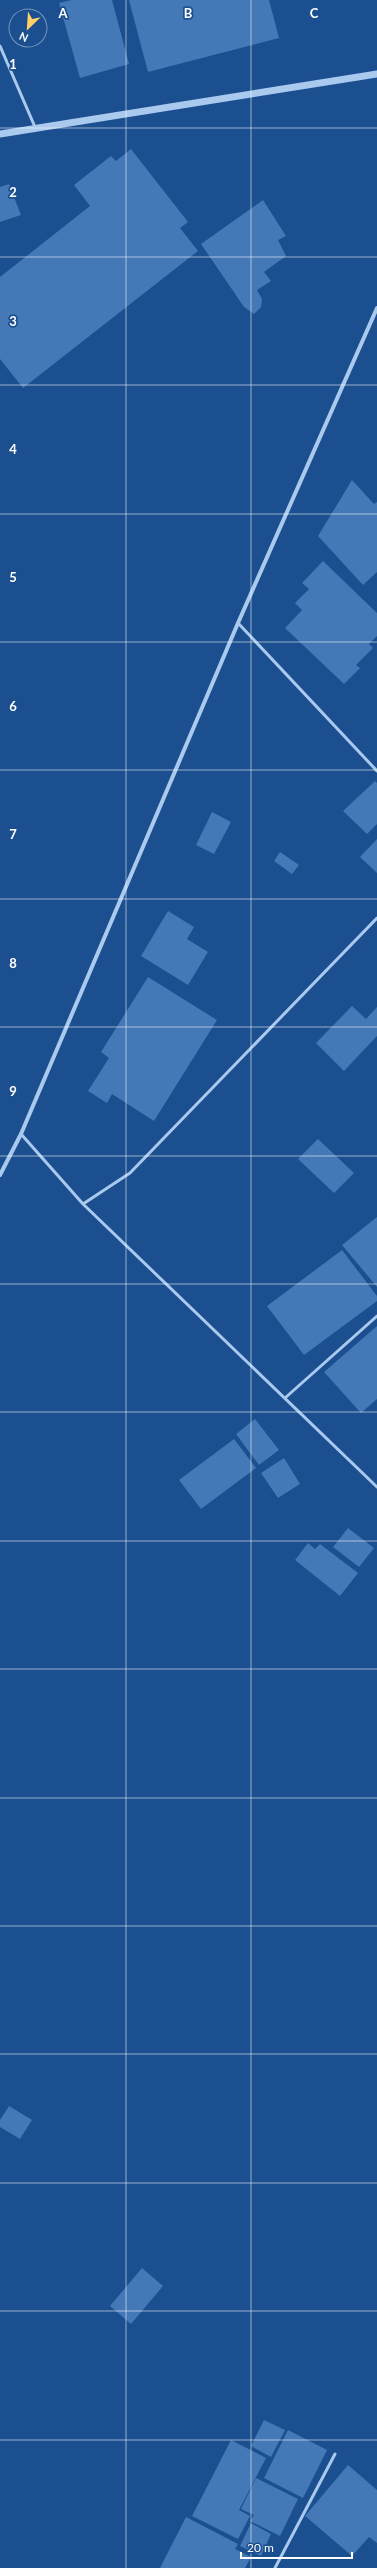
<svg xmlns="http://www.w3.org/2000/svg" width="377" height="2568" viewBox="0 0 377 2568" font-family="Lato,sans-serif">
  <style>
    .building { fill: #4478b7 }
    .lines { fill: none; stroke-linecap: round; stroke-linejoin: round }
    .service { stroke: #a9c9ee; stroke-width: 3 }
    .minor { stroke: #a9c9ee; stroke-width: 4 }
    .tertiary { stroke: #a9c9ee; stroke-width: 7 }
    .grid { fill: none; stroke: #fff; stroke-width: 1; stroke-opacity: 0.55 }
    .grid-label { font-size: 13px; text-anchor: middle; font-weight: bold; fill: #fff; stroke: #1b4f8f; stroke-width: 3.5; stroke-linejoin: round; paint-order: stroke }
  </style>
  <rect width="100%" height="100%" fill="#1b4f8f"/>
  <path class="building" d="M71,0H112L129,64L80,78L59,3Z
    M129,0H269L279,38L148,72Z
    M131,149L188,222L180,228L198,251L23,388L0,359V277L90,206L74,185L111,156L116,161Z
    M9,184L21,215L0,222V187Z
    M263,200L286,236L278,240L286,256L264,272L271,281L257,290L262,299L261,307L254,314L244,307L201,244Z
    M352,480L374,504L377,502V572L363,585L318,536Z
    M323,561L377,613V636L369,644L373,648L356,665L360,668L344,684L285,628L302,610L295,603L309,589L302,583Z
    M375,781L377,783V824L367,834L343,811Z
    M212,812L231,822L214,854L196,845Z
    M377,839V873L360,857Z
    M280,852L299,865L292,874L274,861Z
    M168,911L194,927L187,939L208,952L188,985L141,956Z
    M148,977L217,1020L154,1121L112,1094L107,1103L88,1091L109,1058L101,1052Z
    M352,1006L366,1019L377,1007V1036L344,1071L316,1043Z
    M318,1139L354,1173L334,1193L298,1159Z
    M377,1217V1287L342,1245Z
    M342,1250L377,1296V1301L304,1355L267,1306Z
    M377,1326V1399L361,1413L324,1372Z
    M255,1419L279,1450L259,1465L236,1434Z
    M234,1439L256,1468L201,1509L179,1480Z
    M284,1458L300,1484L278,1498L261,1473Z
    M348,1528L374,1548L359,1567L333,1547Z
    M308,1543L315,1549L320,1544L358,1573L340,1596L295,1560Z
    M9,2106L32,2120L20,2139L0,2127V2120Z
    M142,2268L163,2286L131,2324L110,2306Z
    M264,2420L285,2430L271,2457L251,2446Z
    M288,2430L327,2450L303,2498L264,2478Z
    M231,2440L266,2458L239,2510L250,2516L238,2539L192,2516Z
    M348,2465L377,2490V2543L369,2537L352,2556L305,2516Z
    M256,2478L298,2499L280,2536L250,2521L254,2515L241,2509Z
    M186,2517L238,2544L235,2549L251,2557L245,2568H160Z
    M251,2523L271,2534L261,2556L240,2546Z"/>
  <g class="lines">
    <path class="service" d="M0,46L35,127
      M238,623L377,771
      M21,1134L83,1204L377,1487
      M83,1204L130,1173L377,918
      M285,1398L377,1316
      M275,2568L335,2454"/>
    <path class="minor" d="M0,1175L21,1134L238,623L377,308"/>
    <path class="tertiary" d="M0,134L377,74"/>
  </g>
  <path class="grid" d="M126,0V2568M251,0V2568M0,128H377M0,257H377M0,385H377M0,514H377M0,642H377M0,770H377M0,899H377M0,1027H377M0,1156H377M0,1284H377M0,1412H377M0,1541H377M0,1669H377M0,1798H377M0,1926H377M0,2054H377M0,2183H377M0,2311H377M0,2440H377"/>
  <g class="grid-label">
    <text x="63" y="18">A</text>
    <text x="188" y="18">B</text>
    <text x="314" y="18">C</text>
    <text x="13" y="69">1</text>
    <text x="13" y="197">2</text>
    <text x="13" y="326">3</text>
    <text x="13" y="454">4</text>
    <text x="13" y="582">5</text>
    <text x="13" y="711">6</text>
    <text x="13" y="839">7</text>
    <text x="13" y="968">8</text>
    <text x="13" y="1096">9</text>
  </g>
  <g transform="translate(28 28) rotate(205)"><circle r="19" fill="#1b4f8f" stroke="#7695bc"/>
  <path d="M0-3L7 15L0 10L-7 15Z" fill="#ffd166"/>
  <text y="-6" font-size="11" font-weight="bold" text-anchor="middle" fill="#ffffff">N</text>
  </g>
  <path d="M241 2552v6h111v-6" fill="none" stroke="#ffffff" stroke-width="2"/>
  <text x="247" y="2552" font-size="12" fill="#ffffff" stroke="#1b4f8f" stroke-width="3" paint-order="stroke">20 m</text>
</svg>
